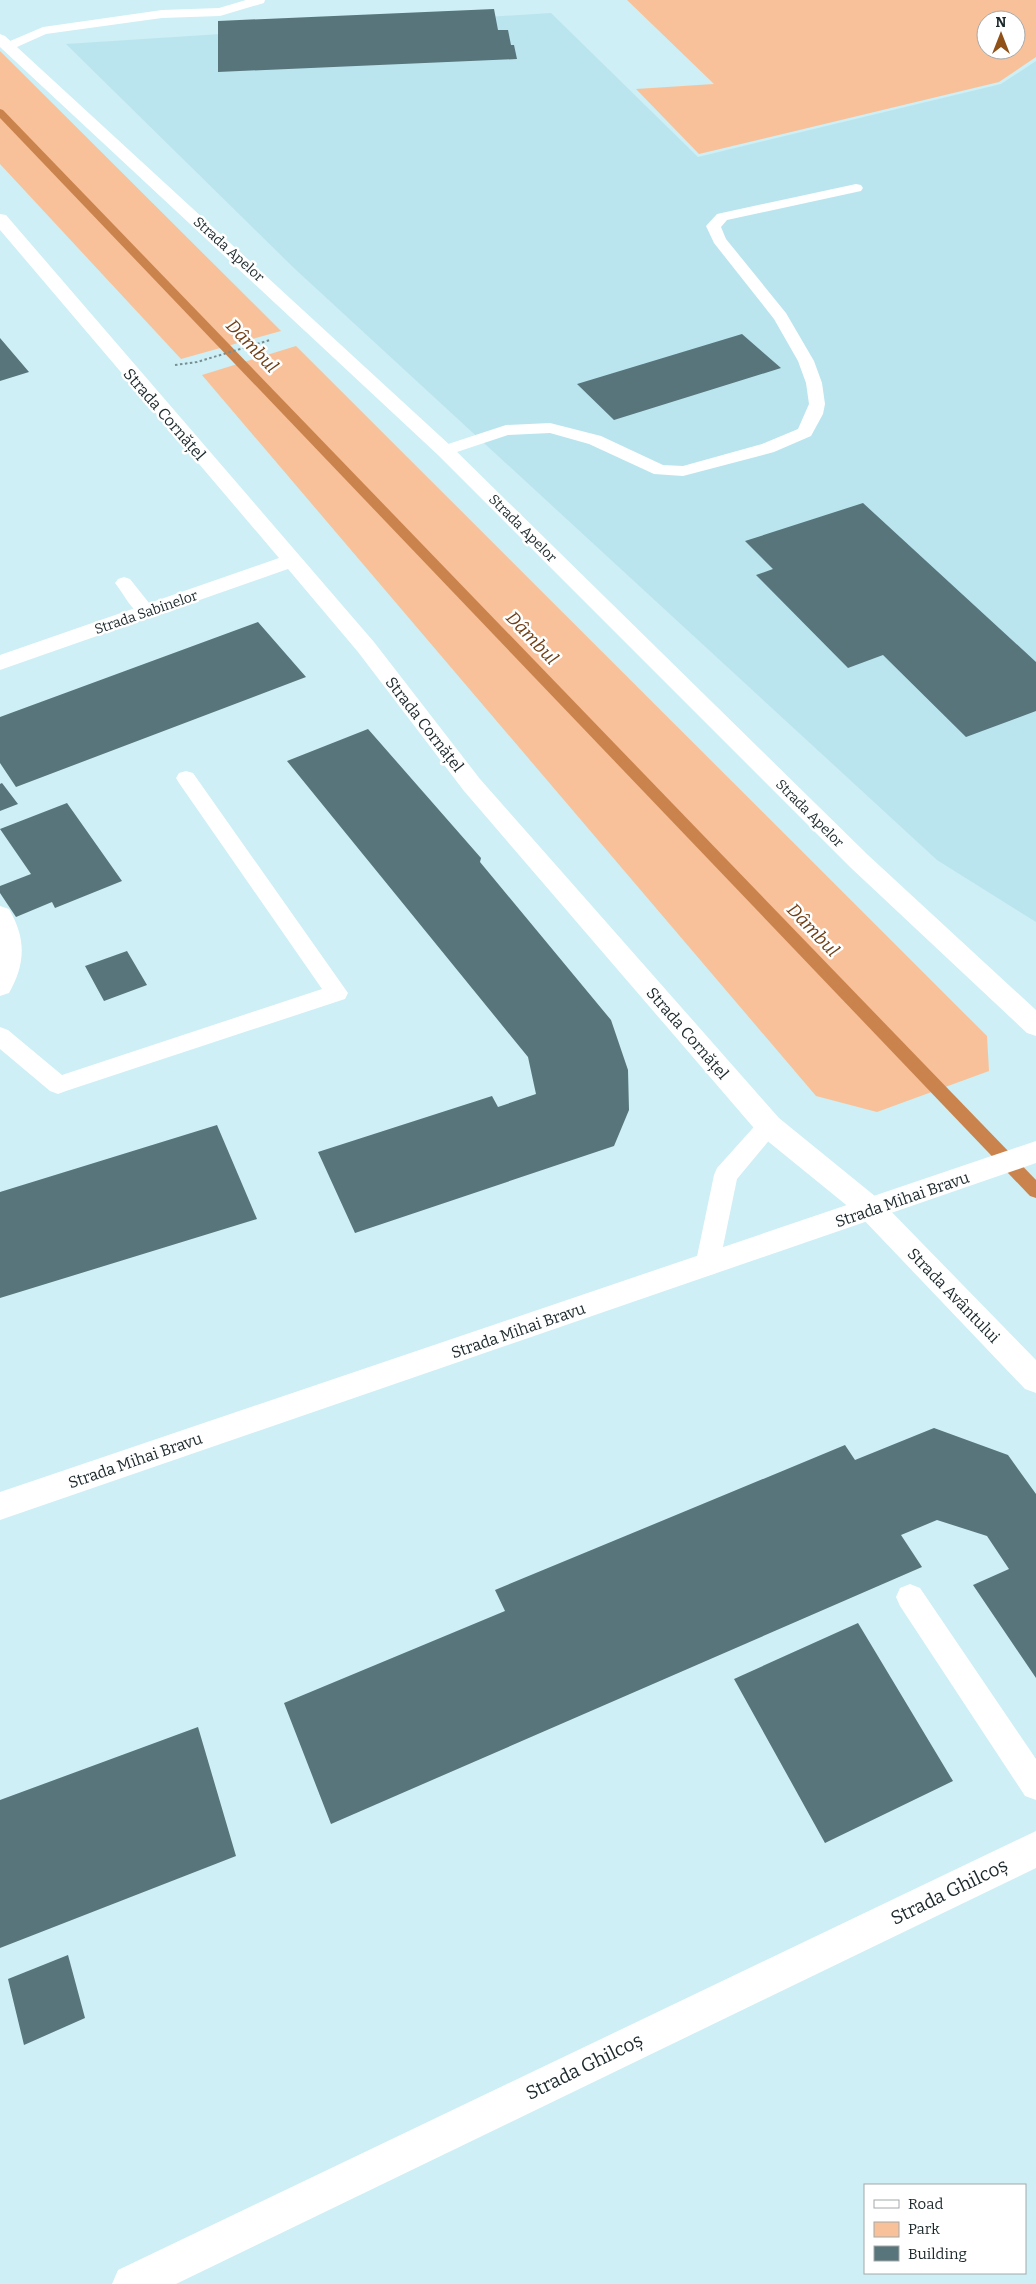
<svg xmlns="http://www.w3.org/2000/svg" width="1036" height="2284" viewBox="0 0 1036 2284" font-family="Bitter,serif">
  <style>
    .built { fill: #bae5ee }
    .green { fill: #f9c199; fill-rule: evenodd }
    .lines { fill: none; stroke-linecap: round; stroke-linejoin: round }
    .stream { fill: #ca834d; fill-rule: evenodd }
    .building { fill: #57757b }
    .path { stroke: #778e93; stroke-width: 2; stroke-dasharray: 2.5 2.5; stroke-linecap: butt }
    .service { fill: #fff; fill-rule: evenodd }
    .minor { fill: #fff; fill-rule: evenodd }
    .tertiary { fill: #fff; fill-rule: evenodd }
    .secondary { fill: #fff; fill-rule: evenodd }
    .labels { text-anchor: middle; stroke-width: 5; stroke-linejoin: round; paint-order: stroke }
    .far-street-label { font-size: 14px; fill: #1c282b; stroke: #fff }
    .street-label { font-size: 16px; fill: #1c282b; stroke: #fff }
    .water-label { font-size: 18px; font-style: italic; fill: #704017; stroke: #fff }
    .near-street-label { font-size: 19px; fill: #1c282b; stroke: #fff }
  </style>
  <rect width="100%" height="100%" fill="#cdeff5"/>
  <path class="built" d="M551,13L698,157L1001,84L1036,61V922L937,860L295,269L66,44Z"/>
  <path class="green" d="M627,0H1036V57L999,82L699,154L636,89L714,84ZM986,20H1016V50H986Z
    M0,51L281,331L181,359L0,164Z
    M296,346L987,1036L989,1071L877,1112L816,1096L202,375Z"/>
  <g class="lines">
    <path class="stream" d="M0,109L3,110L1036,1180V1198L1030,1196L0,118Z"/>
  </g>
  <path class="building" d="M494,9L498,30H508L511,45H514L517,59L218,72V21Z
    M742,334L781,368L614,420L577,384Z
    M0,338L29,372L0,381Z
    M863,503L1036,662V711L966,737L883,655L848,668L756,575L773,569L745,541Z
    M258,622L306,677L16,787L0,763V717Z
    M368,729L481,858L480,862L611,1020L628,1070L629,1110L614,1146L355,1233L318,1152L492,1096L498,1107L536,1094L528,1057L287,761Z
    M2,783L18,804L0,811V784Z
    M67,803L122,881L55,908L52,902L16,917L0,893V886L31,874L0,829Z
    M127,951L147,985L104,1001L85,966Z
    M217,1125L257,1219L0,1298V1192Z
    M934,1428L1008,1455L1036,1494V1678L973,1585L1009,1569L987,1536L937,1520L901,1535L922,1567L331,1824L284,1703L505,1611L495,1590L845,1445L855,1460Z
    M858,1623L953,1781L825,1843L734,1679Z
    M198,1727L236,1856L0,1948V1800Z
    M68,1955L85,2018L24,2045L8,1979Z"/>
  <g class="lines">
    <path class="path" d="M175,365L197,362L270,340"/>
    <path class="service" d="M246,0H265L264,3L220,16L162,18L46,34L8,51L1,47L3,44L43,27L162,10L219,8Z
      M856,184L861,185L863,188L861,191L727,220L721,227L726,239L786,313L814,361L822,383L825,404L823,414L811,436L774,452L683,476L654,474L589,444L550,433L508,435L445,456L439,455L436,451L439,447L506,425L550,423L601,436L663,465L683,466L762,444L798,429L809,404L806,383L798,361L774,319L714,243L706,226L717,214Z
      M124,577L130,579L153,608L155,612L153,616C136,620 127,599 118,587L115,583L118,579Z
      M186,771L193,773L348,993L345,999L66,1091L58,1094L50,1091L0,1049V1027L8,1030L62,1075L322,989L179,783L176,778L179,773Z
      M769,1117L777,1119L781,1126L737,1179L719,1266L716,1273L707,1276L698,1273L695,1266L714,1175L717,1168L761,1119Z
      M910,1584L920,1588L1036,1759V1800L1025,1796L900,1606L896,1597L900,1588Z"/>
    <path class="minor" d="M0,214L6,215L374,642L480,779L779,1118L881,1201L1036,1360V1393L1025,1389L861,1217L759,1134L464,791L358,652L288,569L0,670V655L279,558L0,230Z
      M0,906L9,909C26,938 26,963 9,993L0,996Z
      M1036,1831V1868L176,2284H112L118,2270Z"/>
    <path class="tertiary" d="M0,34L5,36L452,447L868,855L1036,1010V1036L1027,1033L850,867L438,455L0,47Z"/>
    <path class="secondary" d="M1036,1141V1163L0,1520V1492Z"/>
  </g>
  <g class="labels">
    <g class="far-street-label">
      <text transform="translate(229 249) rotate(42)" y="5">Strada Apelor</text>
      <text transform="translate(523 528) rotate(45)" y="5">Strada Apelor</text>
      <text transform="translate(146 612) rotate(-19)" y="5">Strada Sabinelor</text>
      <text transform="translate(810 813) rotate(45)" y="5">Strada Apelor</text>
    </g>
    <g class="street-label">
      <text transform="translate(165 414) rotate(49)" y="6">Strada Cornățel</text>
      <text transform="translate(425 724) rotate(52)" y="6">Strada Cornățel</text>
      <text transform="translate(688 1033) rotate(49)" y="6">Strada Cornățel</text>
      <text transform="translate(902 1199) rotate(-19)" y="6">Strada Mihai Bravu</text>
      <text transform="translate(954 1295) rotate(46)" y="6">Strada Avântului</text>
      <text transform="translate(518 1330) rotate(-19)" y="6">Strada Mihai Bravu</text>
      <text transform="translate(135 1460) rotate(-19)" y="6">Strada Mihai Bravu</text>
    </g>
    <g class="water-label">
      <text transform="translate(252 346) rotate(46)" y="6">Dâmbul</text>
      <text transform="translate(532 638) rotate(46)" y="6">Dâmbul</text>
      <text transform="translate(813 930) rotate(46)" y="6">Dâmbul</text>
    </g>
    <g class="near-street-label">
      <text transform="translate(949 1891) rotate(-26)" y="7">Strada Ghilcoș</text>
      <text transform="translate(584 2066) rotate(-26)" y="7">Strada Ghilcoș</text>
    </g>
  </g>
  <rect x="864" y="2184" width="162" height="90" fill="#ffffff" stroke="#a4a9aa"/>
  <rect x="874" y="2200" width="25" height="8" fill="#ffffff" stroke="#a4a9aa"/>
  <text x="908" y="2209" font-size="15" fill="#1c282b">Road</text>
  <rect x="874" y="2222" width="25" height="15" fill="#f9c199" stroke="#a4a9aa"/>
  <text x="908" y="2234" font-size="15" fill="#1c282b">Park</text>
  <rect x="874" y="2246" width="25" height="15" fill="#57757b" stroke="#a4a9aa"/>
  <text x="908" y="2259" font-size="15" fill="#1c282b">Building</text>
  <g transform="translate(1001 35)"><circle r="24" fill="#ffffff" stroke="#a4a9aa"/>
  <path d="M0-4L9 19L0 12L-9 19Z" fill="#905119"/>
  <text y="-8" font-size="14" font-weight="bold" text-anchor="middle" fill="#1c282b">N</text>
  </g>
</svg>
